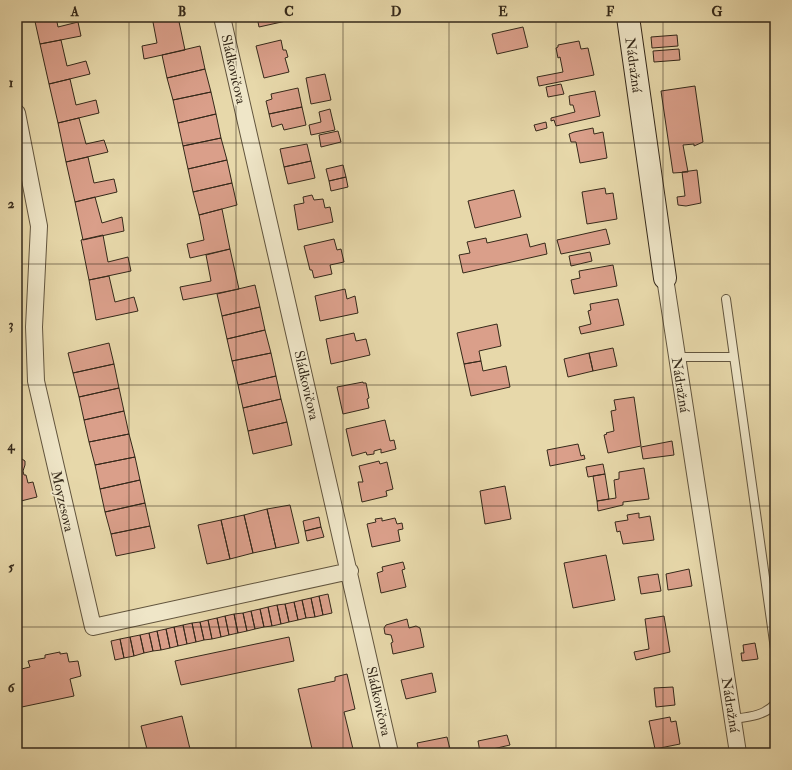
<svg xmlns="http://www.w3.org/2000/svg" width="792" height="770" viewBox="0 0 792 770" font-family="'IM FELL Double Pica',serif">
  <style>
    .building { fill: #da9f8a; stroke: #35291a }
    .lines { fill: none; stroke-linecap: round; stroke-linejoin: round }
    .lane-casing { stroke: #62553e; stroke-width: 10 }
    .street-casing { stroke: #62553e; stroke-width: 18 }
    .secondary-casing { stroke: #35291a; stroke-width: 24 }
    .lane { stroke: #efe6c8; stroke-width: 8 }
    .street { stroke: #efe6c8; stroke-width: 16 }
    .secondary { stroke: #efe6c8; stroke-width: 22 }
    .grid { fill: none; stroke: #35291a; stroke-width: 1; stroke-opacity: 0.55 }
    .labels { text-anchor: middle; stroke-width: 3.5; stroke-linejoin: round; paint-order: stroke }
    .street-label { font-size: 14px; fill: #35291a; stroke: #efe6c8 }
    .neatline { fill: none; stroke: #35291a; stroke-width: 1.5 }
    .grid-label { font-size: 13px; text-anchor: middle; font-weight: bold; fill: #35291a }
  </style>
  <rect width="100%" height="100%" fill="#e7d8aa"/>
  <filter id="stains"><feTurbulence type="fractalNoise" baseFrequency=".005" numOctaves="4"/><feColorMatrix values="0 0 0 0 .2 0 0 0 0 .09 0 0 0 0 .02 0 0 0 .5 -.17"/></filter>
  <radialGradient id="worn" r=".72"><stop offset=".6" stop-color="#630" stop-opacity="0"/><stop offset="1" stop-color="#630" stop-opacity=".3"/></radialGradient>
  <path class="building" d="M34,17H56L58,27L78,22L81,36L40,44Z
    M135,17H152L136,21Z
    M152,17H178L185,50L144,59L142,46L157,43Z
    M257,17H285L286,21L259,27Z
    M523,27L528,47L497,54L492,34Z
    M677,35L678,46L652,48L651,37Z
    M61,40L67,66L86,61L90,74L49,84L40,44Z
    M281,40L283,50H286L288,57L285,58L289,72L264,78L256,46Z
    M579,41L581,49L588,48L594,75L539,86L537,77L563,72L560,57L558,58L556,48L558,47V45Z
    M200,46L205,69L167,78L162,55Z
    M679,49L680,60L654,62L653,51Z
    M205,69L211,92L173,100L167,78Z
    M325,74L331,100L311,104L306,78Z
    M70,79L76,105L96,100L99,113L58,123L49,84Z
    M561,84L564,94L548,97L546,87Z
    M695,86L703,142L694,146V144L683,145L688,172L673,173L661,91Z
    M298,88L302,107L269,114L266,101L272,99L271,94Z
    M595,91L600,116L556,126L554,120L551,121V118L575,112L573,105H570L569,96Z
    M211,92L216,114L178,123L173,100Z
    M302,107L306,125L284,130L282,124L272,127L269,114Z
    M330,109L335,130L311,135L309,125L321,122L319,112Z
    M216,114L221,138L183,146L178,123Z
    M79,118L86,144L104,140L108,152L66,162L58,123Z
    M546,122L547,128L536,131L534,125Z
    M593,128L594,134L603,132L607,158L580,163L576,142H571L569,134L574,132Z
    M338,131L341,142L321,147L319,135Z
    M221,138L227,160L188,169L183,146Z
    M307,144L311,161L284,167L280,149Z
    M88,157L94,183L114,179L117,192L75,202L66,162Z
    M227,160L232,183L193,192L188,169Z
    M311,161L315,178L288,184L284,167Z
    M343,165L346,177L329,181L326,169Z
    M697,170L701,203L686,206L678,205L677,197L685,196L682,172Z
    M346,177L348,187L331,191L329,181Z
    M232,183L237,205L199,215L193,192Z
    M605,188L606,194L613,193L617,219L587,224L582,192Z
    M514,190L521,217L475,228L468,201Z
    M312,195L314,200L323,199L325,208L330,207L333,222L298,230L294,205L304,203L303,197Z
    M95,197L102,223L122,217L124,231L83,240L75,202Z
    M222,209L230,249L190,258L187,244L204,240L199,215Z
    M606,229L610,244L561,254L557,240Z
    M527,234L530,247L545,243L547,254L463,273L459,255L470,253L467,242L486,238L487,243Z
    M103,235L108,262L128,257L131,271L89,280L81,240Z
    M334,239L337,250L341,249L344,262L330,265L332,274L314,278L312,270H310L304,246Z
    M230,249L239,289L183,300L180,287L211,281L206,255Z
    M590,252L592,261L571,266L569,256Z
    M613,265L617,286L574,294L571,280L580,278L579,271Z
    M109,276L115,302L134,297L138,311L96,320L89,280Z
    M255,285L260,307L222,316L217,294Z
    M345,289L347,299L355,296L358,313L320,321L315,296Z
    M618,299L624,325L581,334L579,327L591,324L588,311L591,310L590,304Z
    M260,307L265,330L227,339L222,316Z
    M497,324L501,346L479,351L481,361L464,364L457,333Z
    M265,330L271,353L232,361L227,339Z
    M354,333L356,341L366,339L370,355L331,364L326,339Z
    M109,343L114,364L73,373L68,353Z
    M613,348L617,366L593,371L589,353Z
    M271,353L276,376L238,385L232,361Z
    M589,353L593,371L568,377L564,359Z
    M481,361L483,371L506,366L510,387L471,396L464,364Z
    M114,364L119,388L79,397L73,373Z
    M276,376L281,399L243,408L238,385Z
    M363,382V383H366L369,398L367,399L369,408L343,414L337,387Z
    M119,388L124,411L84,420L79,397Z
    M634,397L641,446L608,453L604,435L607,434L606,433L614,431L611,411L616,410L614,400Z
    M281,399L287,422L248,431L243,408Z
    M124,411L129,434L89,442L84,420Z
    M385,420L390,441L394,440L396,449L381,453V449L374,451V454L367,455L366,452L352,456L346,429Z
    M287,422L292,445L253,454L248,431Z
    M129,434L135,457L95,465L89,442Z
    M672,441L674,455L643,459L641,447Z
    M578,444L581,456L584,455L585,459L550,466L547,450Z
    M17,457H19L25,461V465L23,471L24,475H26L28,483L33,482L37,497L17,502Z
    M135,457L140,480L100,489L95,465Z
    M379,461L380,464L387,462L393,489L386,491L387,496L362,502L358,482H363L359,466Z
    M603,464L605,474L588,477L586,467Z
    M644,468L649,499L623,502V505L598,511L597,501L616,498L614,480L619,479V472Z
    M605,474L609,499L597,501L593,476Z
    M140,480L145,503L105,512L100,489Z
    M505,486L511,519L485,524L480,491Z
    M145,503L150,526L111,534L105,512Z
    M290,505L299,543L276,548L267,509Z
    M267,509L276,548L253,553L244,515Z
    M639,513V518L650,516L654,540L623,544L620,531L617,532L615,522L628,520L627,515Z
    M244,515L253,553L230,559L221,520Z
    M319,517L321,527L305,531L303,521Z
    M382,518V521L395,518L397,524L402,523L403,529L398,530L400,541L372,547L367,524L376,522L375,519Z
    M221,520L230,559L207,564L198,525Z
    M150,526L155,548L116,556L111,534Z
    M321,527L324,537L307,541L305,531Z
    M606,555L615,600L573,608L564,563Z
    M403,562L405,569L402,570L406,587L381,593L377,573L383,571L382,567Z
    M689,569L692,586L668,590L666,574Z
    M658,574L661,591L641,594L638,577Z
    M328,594L332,613L323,615L319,596Z
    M319,596L323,615L315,617L311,598Z
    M311,598L315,617L306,618L302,600Z
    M302,600L306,618L298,620L294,602Z
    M294,602L298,620L289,622L285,604Z
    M285,604L289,622L281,624L277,605Z
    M277,605L281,624L272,626L268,607Z
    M268,607L272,626L264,627L260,609Z
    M260,609L264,627L255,629L251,611Z
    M251,611L255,629L247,631L243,613Z
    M243,613L247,631L238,633L234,614Z
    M234,614L238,633L229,635L225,616Z
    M225,616L229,635L221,637L217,618Z
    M664,616L670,652L636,660L634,652L649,649L645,619Z
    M217,618L221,637L212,639L208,620Z
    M407,619L409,628L416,626L420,628L424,647L393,654L391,643L393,642L391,635L385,634L384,628L386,625Z
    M208,620L212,639L204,640L200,622Z
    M200,622L204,640L196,642L192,623Z
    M192,623L196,642L187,644L183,625Z
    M183,625L187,644L178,646L174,627Z
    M174,627L178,646L170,648L166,629Z
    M166,629L170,648L161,650L157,631Z
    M157,631L161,650L153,651L149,633Z
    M149,633L153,651L144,653L140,635Z
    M140,635L144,653L134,656L130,637Z
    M130,637L134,656L124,658L120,639Z
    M289,637L294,661L181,685L175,661Z
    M120,639L124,658L115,660L111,641Z
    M755,643L758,659L742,661L741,653H744L743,645Z
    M60,652V654L67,653L69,662L78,661L81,676L70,679L74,696L17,708V670L30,667L28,661L45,658V655Z
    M432,673L436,692L406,699L401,680Z
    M347,674L355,709L344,712L354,753H313L298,689L335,681V677Z
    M673,687L675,705L656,707L654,688Z
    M182,716L191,753H148L141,726Z
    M670,717L671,722L676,721L680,744L655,749L649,721Z
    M507,735L510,745L480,752L478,741Z
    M447,737L451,753H419L417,743Z"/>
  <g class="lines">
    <defs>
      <path id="lane" d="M726,299L775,649
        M677,357H734
        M733,719C748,717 764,716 775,704"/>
      <path id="street" d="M222,17L390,753
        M17,113L39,226L34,327L36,381L93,627L350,571
        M665,278L738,753"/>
      <path id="secondary" d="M628,17L665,278"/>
    </defs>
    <use href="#lane" class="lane-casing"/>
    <use href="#street" class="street-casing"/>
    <use href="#secondary" class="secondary-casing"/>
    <use href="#lane" class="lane"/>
    <use href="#street" class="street"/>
    <use href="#secondary" class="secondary"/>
  </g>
  <path class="grid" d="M129,17V753M236,17V753M343,17V753M449,17V753M556,17V753M663,17V753M17,143H775M17,264H775M17,385H775M17,506H775M17,627H775"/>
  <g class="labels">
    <g class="street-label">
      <text transform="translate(634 65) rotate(82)" y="5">Nádražná</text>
      <text transform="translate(234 69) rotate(77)" y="5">Sládkovičova</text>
      <text transform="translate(307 385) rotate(77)" y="5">Sládkovičova</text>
      <text transform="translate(681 385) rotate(81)" y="5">Nádražná</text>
      <text transform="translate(63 501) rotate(77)" y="5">Moyzesova</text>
      <text transform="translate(379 701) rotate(77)" y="5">Sládkovičova</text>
      <text transform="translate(731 705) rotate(81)" y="5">Nádražná</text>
    </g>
  </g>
  <rect width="792" height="770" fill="none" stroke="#e7d8aa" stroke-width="44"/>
  <rect x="22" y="22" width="748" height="726" class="neatline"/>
  <g class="grid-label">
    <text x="75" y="16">A</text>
    <text x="182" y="16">B</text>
    <text x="289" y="16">C</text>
    <text x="396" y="16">D</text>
    <text x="503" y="16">E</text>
    <text x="610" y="16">F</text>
    <text x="717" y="16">G</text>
    <text x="11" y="87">1</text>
    <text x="11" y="208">2</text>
    <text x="11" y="329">3</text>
    <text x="11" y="450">4</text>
    <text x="11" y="571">5</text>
    <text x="11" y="692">6</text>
  </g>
  <rect width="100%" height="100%" filter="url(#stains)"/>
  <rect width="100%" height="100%" fill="url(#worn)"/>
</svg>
